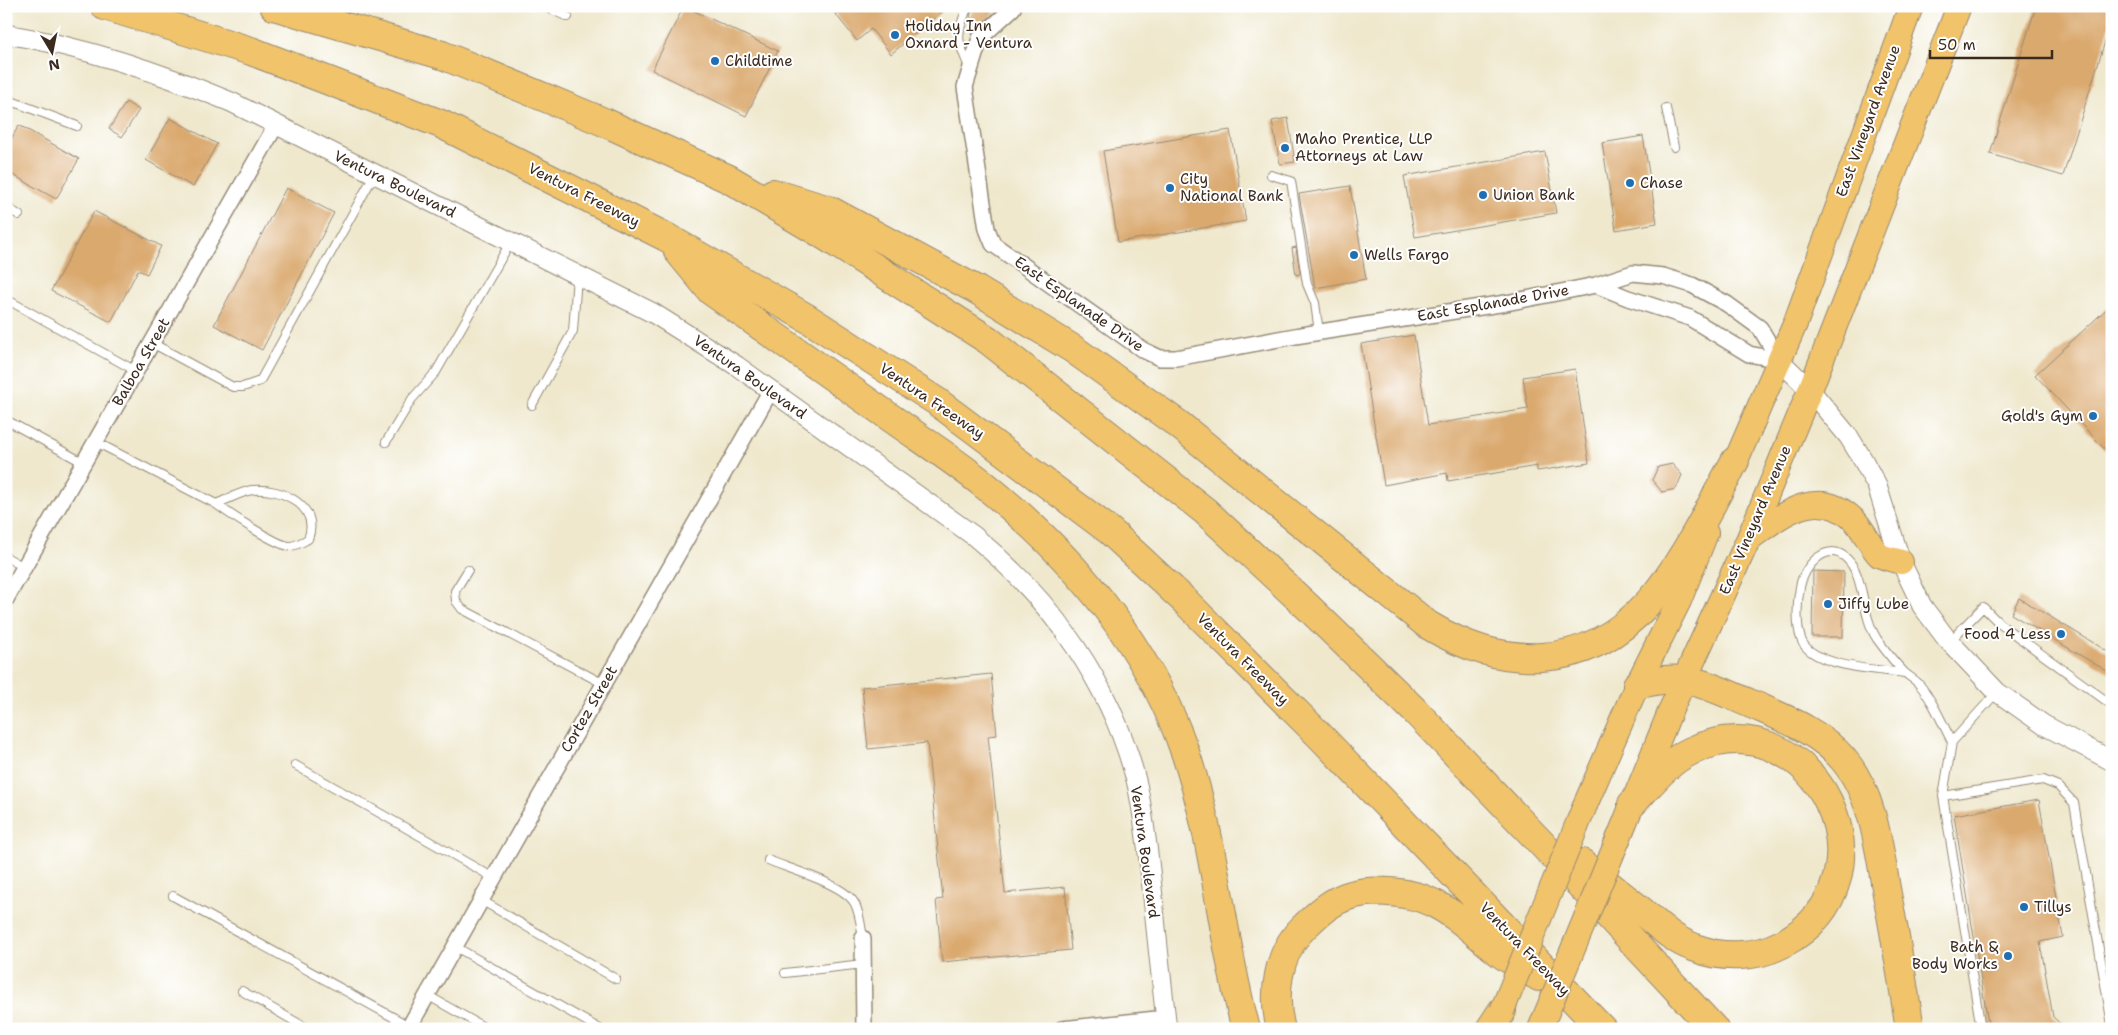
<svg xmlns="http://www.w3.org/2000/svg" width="2118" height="1035" viewBox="0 0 2118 1035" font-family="'Shantell Sans',sans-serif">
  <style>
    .building { fill: #daa96e }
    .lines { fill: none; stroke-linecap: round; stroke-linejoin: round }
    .service-casing { stroke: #958976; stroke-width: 10 }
    .minor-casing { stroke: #958976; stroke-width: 18 }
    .tertiary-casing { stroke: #958976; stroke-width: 21 }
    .primary-casing { stroke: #958976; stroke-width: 26 }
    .motorway-casing { stroke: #958976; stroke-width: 30 }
    .service { stroke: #fff; stroke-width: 8 }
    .minor { stroke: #fff; stroke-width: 15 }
    .tertiary { stroke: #fff; stroke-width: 19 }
    .primary { stroke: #f1c36a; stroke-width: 24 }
    .motorway { stroke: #f1c36a; stroke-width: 28 }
    .primary-bridge-casing { stroke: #958976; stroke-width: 26; stroke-linecap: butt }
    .primary-bridge { stroke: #f1c36a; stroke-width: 24 }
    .poi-dot { fill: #1f6fb2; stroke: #fff; stroke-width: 2 }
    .labels { text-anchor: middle; stroke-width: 4; stroke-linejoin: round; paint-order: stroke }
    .poi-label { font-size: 15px; fill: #3b2a1e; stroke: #fff; text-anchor: start }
    .street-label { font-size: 15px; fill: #3b2a1e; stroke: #fff }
  </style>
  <rect width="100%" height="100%" fill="#fff"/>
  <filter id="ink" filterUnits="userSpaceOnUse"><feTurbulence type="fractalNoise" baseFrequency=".02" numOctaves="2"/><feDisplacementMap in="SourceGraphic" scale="10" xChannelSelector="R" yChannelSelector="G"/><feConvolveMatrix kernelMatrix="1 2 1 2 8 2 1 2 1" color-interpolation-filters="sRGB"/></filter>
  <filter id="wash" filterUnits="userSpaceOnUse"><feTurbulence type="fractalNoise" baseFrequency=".0096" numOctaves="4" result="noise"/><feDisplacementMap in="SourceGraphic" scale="20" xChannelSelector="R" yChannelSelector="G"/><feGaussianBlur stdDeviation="1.12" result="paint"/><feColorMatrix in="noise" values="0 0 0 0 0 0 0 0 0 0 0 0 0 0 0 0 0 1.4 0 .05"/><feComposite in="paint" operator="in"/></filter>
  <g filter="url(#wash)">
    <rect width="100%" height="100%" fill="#efe8cd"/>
    <g id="blocks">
      <path class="building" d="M684,6L778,51L746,116L652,70Z
        M829,6H949L891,54L871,29L857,41Z
        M969,6H1001L979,27L970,16L972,11Z
        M2036,6H2112V19L2063,176L1990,154Z
        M126,102L139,110L122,137L109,129Z
        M170,118L217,144L193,187L146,160Z
        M1288,118L1295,162L1280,164L1272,121Z
        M19,125L79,159L56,199L6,171V148Z
        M1230,130L1246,221L1118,242L1103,151Z
        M1643,136L1657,223L1616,230L1602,143Z
        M1545,152L1556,213L1415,237L1404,176Z
        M1350,186L1366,279L1315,288L1299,194Z
        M286,188L334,213L262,350L214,325Z
        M94,211L161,246L147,274L138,270L111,322L51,291Z
        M1296,247L1300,274L1296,275L1292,248Z
        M2112,304V457L2035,375Z
        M1414,335L1428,425L1528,409L1523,377L1575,369L1589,463L1537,471V466L1448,481L1447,473L1384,485L1361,344Z
        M1672,464L1682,475L1676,489L1662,492L1652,480L1658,467Z
        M1813,571L1844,572L1843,637H1812Z
        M2019,598L2112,654V674L2011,614Z
        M991,674L997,735L988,736L1005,893L1065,887L1071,950L942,962L936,900L943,899L927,743L868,749L862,687Z
        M2039,800L2063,937L2040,942L2053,1017L2066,1029H1989L1954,815Z"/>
    </g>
  </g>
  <g filter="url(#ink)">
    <use href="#blocks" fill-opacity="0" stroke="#958976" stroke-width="1"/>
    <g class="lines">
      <defs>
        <path id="service" d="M543,6L568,17
          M966,11C955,38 958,41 969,67
          M6,99L77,126
          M1666,108L1674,147
          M1271,175L1291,181L1307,284L1315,303L1319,332
          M6,207L19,215
          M6,299L136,371
          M152,343L233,387H243L260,381L374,175
          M532,405L573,331L577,276
          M6,420L84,463
          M96,442L216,504C228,513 277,546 290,546C296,546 302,542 308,539C321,506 281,487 252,490C240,492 227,500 216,504
          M386,442L412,399L436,372L510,243
          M6,557L24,567
          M468,570L455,591L456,601L462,609L604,684
          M1949,642L1983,607L2000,624L2112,705
          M1905,673C1880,670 1810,667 1801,639C1796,624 1797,602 1800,587C1803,567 1827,539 1847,559C1865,576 1861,615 1877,639C1885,650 1894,662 1904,672C1908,676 1914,679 1918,683C1933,700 1942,723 1952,742
          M295,765L494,878
          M1943,796L2043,780L2058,786L2074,803L2112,1025
          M768,860C789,869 845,884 855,904C860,914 861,927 863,938
          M173,896L409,1026
          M481,900L616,979
          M454,946L600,1029
          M785,973L863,964
          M242,991L308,1029
          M427,995L487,1029
          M1981,1029L1943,796L1952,742L1997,692"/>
        <path id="minor" d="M1013,8L980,38L965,87L987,229L993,244L1143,350L1160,358H1176L1295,336L1506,303L1596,285L1633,273L1663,276L1692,285L1727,304L1760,328L1779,360
          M1596,285L1628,298L1690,318L1749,354L1779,360
          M6,599L276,125
          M863,938L864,1029
          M408,1029L771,390
          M1062,1029L1166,1018"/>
        <path id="tertiary" d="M6,34C85,47 158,72 231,102L653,313L737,366L974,536C1052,601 1112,684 1137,784C1145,821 1149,859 1153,897C1157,941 1162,985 1167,1029
          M1779,360L1810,390L1849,437L1863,460L1877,486L1901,562L1922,606L1946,638L1997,692L2044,725L2112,761"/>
        <path id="primary" d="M1728,479L1795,324L1911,6
          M1749,539C1780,516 1817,484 1854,520C1863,528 1872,549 1879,555C1884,558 1895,560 1901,562
          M1586,803L1637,685L1679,601L1706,533
          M1619,837L1672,707L1748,540L1810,390L1959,6"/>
        <path id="motorway" d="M105,6L251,51L441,124L666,237L807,318L936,401L1110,531L1185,601L1322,738L1602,1029
          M274,6L442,55L604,122L729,179L822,234L988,340L1205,511L1309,608L1414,710L1542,844L1714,1029
          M773,193L829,210L977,290L1073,349L1178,424L1428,625C1465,647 1499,659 1542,657C1648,651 1690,541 1735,461
          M678,251L711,291C769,332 826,372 884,413C916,436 951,458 982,483C1071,554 1147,643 1185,752C1216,842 1221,938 1246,1029
          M1637,685C1685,671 1706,685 1749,703C1783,718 1818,730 1843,759C1874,795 1879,849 1887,894C1896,939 1903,984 1910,1029
          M1582,863C1602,880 1623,896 1644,913C1659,926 1674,940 1693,947C1721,959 1755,958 1782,944C1905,879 1813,694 1691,751C1667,762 1650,785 1632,804
          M1281,1029C1272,996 1277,954 1302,929C1316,915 1332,900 1351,895C1374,888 1412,892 1433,903C1458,915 1478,936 1500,953C1512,962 1526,969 1539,977
          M1490,1029L1502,1011"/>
      </defs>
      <use href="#service" class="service-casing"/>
      <use href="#minor" class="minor-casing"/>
      <use href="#tertiary" class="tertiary-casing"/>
      <use href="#primary" class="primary-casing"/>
      <use href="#motorway" class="motorway-casing"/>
      <use href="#service" class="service"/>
      <use href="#minor" class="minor"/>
      <use href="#tertiary" class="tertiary"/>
      <use href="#primary" class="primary"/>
      <use href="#motorway" class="motorway"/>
      <defs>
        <path id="primary-bridge" d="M1502,1011L1586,803
          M1540,1029L1619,837"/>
      </defs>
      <use href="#primary-bridge" class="primary-bridge-casing"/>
      <use href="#primary-bridge" class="primary-bridge"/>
    </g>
  </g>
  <g class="poi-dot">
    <circle cx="895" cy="35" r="5"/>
    <circle cx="715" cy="61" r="5"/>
    <circle cx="1285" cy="148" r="5"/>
    <circle cx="1630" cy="183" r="5"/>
    <circle cx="1170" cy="188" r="5"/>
    <circle cx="1483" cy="195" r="5"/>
    <circle cx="1354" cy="255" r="5"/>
    <circle cx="2093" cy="416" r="5"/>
    <circle cx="1828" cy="604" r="5"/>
    <circle cx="2061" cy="634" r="5"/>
    <circle cx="2024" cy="907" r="5"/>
    <circle cx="2008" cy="956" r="5"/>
  </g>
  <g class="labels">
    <g class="poi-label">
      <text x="905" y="31">Holiday Inn<tspan x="905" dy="17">Oxnard - Ventura</tspan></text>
      <text x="725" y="66">Childtime</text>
      <text x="1295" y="144">Maho Prentice, LLP<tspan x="1295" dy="17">Attorneys at Law</tspan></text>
      <text x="1180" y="184">City<tspan x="1180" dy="17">National Bank</tspan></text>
      <text x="1640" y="188">Chase</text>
      <text x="1493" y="200">Union Bank</text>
      <text x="1364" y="260">Wells Fargo</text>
      <text x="2083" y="421" text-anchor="end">Gold's Gym</text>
      <text x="1838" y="609">Jiffy Lube</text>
      <text x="2051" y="639" text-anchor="end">Food 4 Less</text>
      <text x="2034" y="912">Tillys</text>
      <text x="1998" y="952" text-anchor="end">Bath &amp;<tspan x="1998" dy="17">Body Works</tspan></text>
    </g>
    <g class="street-label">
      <text transform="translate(1868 121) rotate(-70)" y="5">East Vineyard Avenue</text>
      <text transform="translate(395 184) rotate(26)" y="5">Ventura Boulevard</text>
      <text transform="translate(584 195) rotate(27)" y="5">Ventura Freeway</text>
      <text transform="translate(1493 303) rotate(-10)" y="5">East Esplanade Drive</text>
      <text transform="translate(1079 304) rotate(35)" y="5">East Esplanade Drive</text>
      <text transform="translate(141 362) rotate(-60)" y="5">Balboa Street</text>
      <text transform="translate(750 377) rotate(35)" y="5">Ventura Boulevard</text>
      <text transform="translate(932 401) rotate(34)" y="5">Ventura Freeway</text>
      <text transform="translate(1755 520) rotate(-67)" y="5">East Vineyard Avenue</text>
      <text transform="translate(1243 659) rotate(45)" y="5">Ventura Freeway</text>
      <text transform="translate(589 709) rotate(-60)" y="5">Cortez Street</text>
      <text transform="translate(1145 852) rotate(82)" y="5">Ventura Boulevard</text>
      <text transform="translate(1525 949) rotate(46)" y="5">Ventura Freeway</text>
    </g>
  </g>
  <rect width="2118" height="1035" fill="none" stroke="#fff" stroke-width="25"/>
  <g transform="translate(52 52) rotate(170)" stroke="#ffffff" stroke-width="4" paint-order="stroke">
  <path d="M0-4L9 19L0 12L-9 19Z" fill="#3b2a1e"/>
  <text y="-8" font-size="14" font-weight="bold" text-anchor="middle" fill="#3b2a1e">N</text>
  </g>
  <path d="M1930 50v8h122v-8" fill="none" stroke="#3b2a1e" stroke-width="2.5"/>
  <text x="1938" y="50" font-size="15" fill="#3b2a1e" stroke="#ffffff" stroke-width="4" paint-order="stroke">50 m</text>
</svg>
